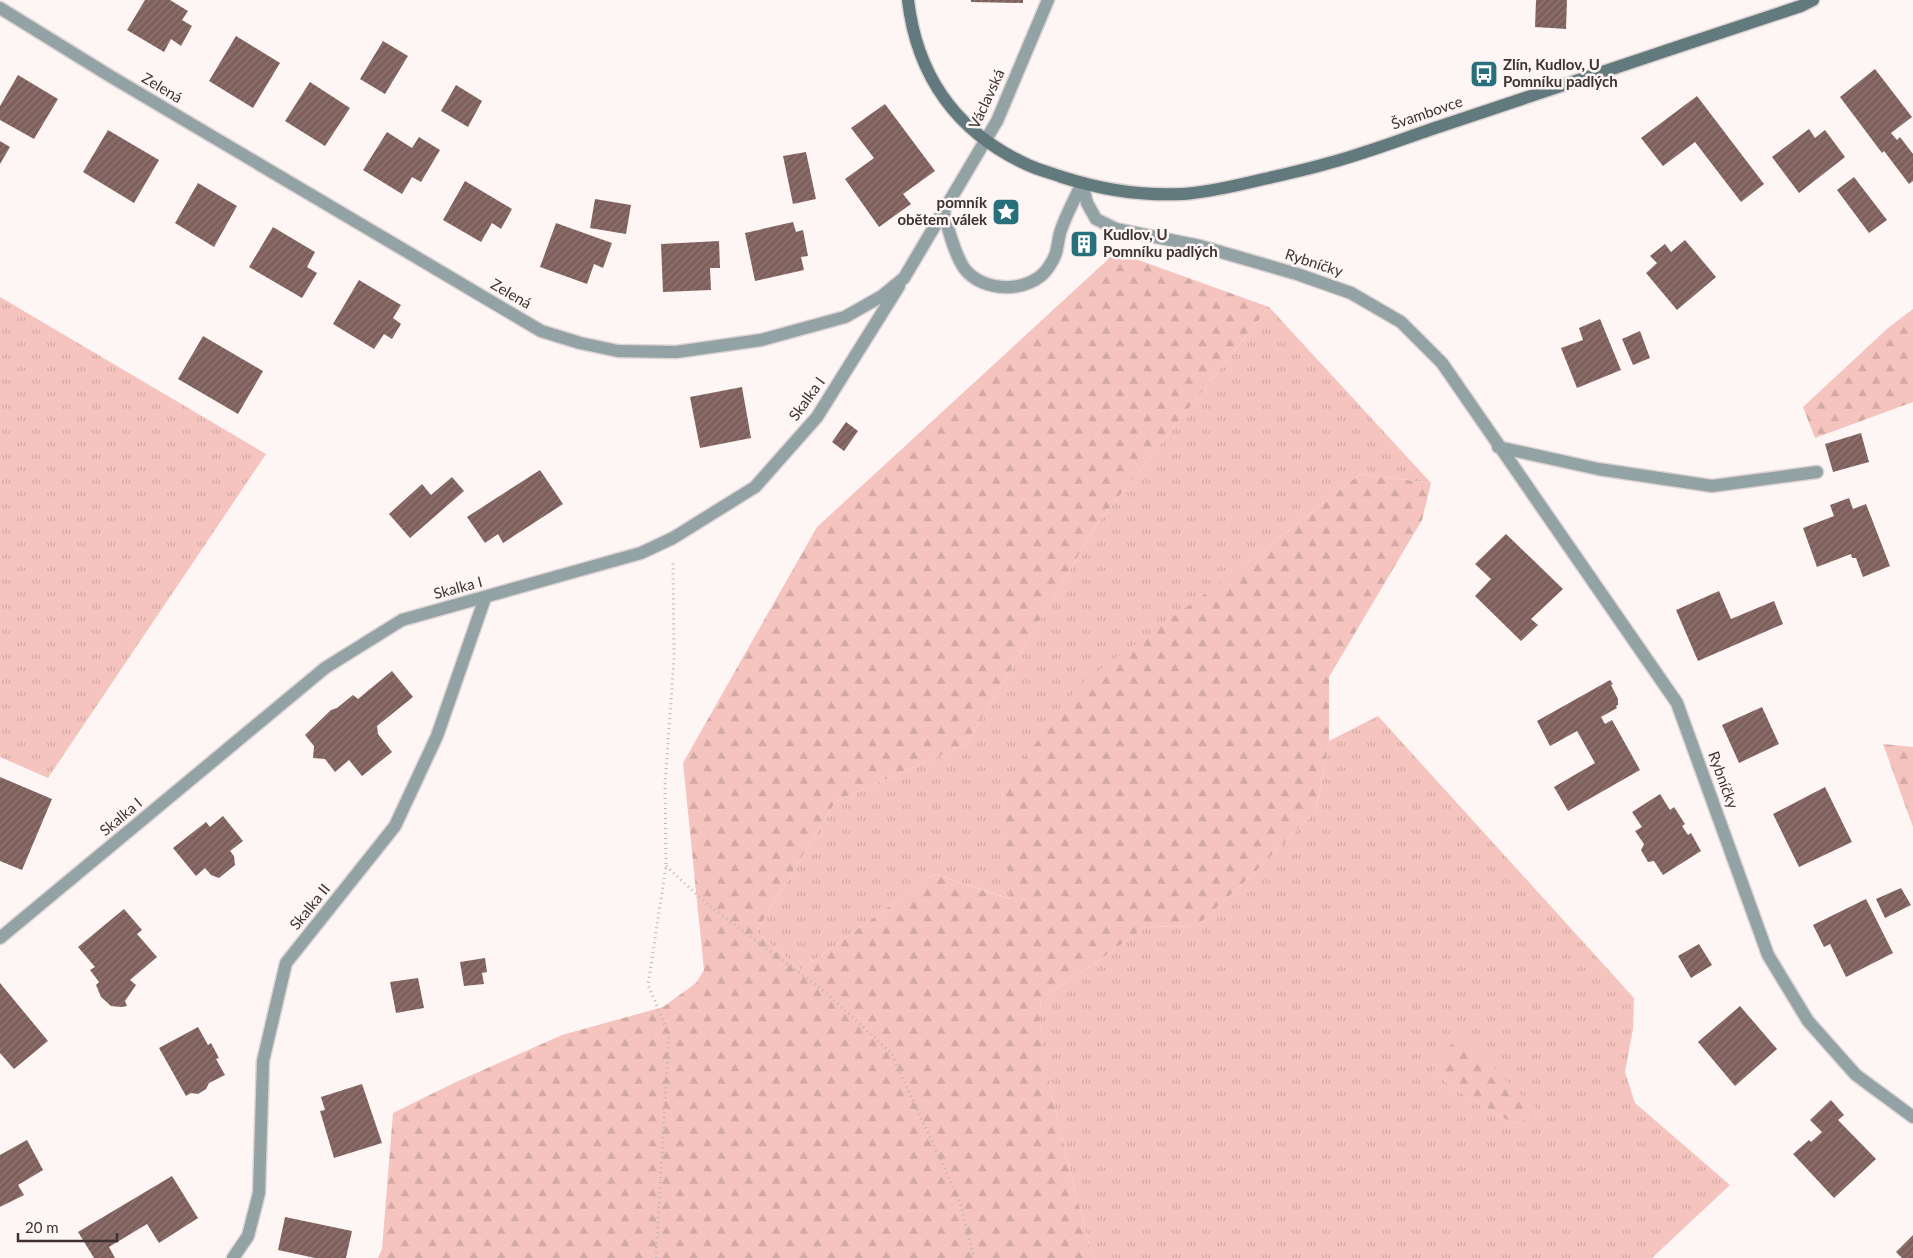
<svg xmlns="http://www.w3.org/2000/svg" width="1913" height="1258" viewBox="0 0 1913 1258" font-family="Lato,sans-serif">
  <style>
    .grass { fill: url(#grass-tufts); fill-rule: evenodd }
    .forest { fill: url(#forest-firs) }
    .building { fill: url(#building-hatch) }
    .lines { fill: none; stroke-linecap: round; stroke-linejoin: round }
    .lane-casing { stroke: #dcd3d2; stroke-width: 15 }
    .street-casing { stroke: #dcd3d2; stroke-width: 15 }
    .secondary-casing { stroke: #dcd3d2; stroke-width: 15 }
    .path { stroke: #bfb5b4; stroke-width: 3; stroke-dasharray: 1 4; stroke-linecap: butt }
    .lane { stroke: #92a2a5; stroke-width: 12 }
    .street { stroke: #92a2a5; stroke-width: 12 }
    .secondary { stroke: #62797d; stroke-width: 12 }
    .labels { text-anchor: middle; stroke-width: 5; stroke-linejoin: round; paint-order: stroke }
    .poi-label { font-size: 15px; font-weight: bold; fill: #3f3130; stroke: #fef6f5; text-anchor: start }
    .street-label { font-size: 15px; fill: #3f3130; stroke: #fef6f5 }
  </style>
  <defs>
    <pattern id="grass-tufts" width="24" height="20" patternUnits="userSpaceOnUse" patternTransform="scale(1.25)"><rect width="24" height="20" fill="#f5c4bf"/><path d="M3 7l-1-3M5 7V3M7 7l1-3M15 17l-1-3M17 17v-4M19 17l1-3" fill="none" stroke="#d3a9a4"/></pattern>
    <pattern id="forest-firs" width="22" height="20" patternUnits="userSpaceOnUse" patternTransform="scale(1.25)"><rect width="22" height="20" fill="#f5c4bf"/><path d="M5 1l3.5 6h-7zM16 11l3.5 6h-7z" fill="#d3a9a4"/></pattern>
    <pattern id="building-hatch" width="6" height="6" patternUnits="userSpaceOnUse" patternTransform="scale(1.25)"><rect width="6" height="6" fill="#7e5f5c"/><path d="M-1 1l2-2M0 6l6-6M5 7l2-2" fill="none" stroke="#907875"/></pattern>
  </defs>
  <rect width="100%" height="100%" fill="#fef6f5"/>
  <path class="grass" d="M0,297L266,454L48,778L0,757Z
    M1269,307L1431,483L1360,474L1249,562L1002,788L1011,899L934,874L801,970L756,932L836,801L966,744L1097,524Z
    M1378,716L1634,998L1633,1029L1625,1072L1635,1103L1730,1185L1652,1258H1095L1089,1244C1076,1192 1062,1142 1051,1090C1044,1058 1037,1031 1041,998L1094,964L1145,927L1197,926L1256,871L1316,811L1329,741ZM1433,1072L1539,1112L1514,1124L1460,1092Z"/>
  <path class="forest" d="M1116,252L1269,307L1097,524L966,744L836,801L756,932L801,970L934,874L1010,899L1002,788L1080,684L1249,562L1360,474L1431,483L1422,520L1329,677V741L1316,811L1256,871L1197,926L1145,927L1094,964L1041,998C1037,1031 1045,1058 1051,1090C1062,1142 1076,1192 1089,1244L1095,1258H378L382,1249L393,1113L456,1082L562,1035L663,1007L696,983L704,970L683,763L817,527Z
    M1913,309V402L1815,438L1803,407L1888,328Z
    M1883,744L1913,747V827Z
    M1461,1037L1539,1112L1514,1124L1460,1092L1433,1072L1447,1048Z"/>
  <path class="building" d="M145,0H170L188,11L182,20L192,26L181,46L171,39L164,52L127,30Z
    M971,0H1023V3L971,2Z
    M1536,0H1567L1566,29L1535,27Z
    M236,36L280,63L253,108L209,81Z
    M383,41L408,56L385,94L360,79Z
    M1875,69L1912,117L1891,133L1897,140L1900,137L1913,154V181L1909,184L1884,151L1882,153L1840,97Z
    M18,75L58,99L34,139L0,120V106Z
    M310,82L350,108L325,146L285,121Z
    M456,85L482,101L468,127L441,111Z
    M1697,96L1764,184L1741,202L1695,142L1663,166L1641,138Z
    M885,104L935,171L903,194L911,204L879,227L845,179L874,158L851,128Z
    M1809,129L1815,138L1825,130L1845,157L1799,193L1772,157Z
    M108,130L159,160L134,203L83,172Z
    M387,132L412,148L419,137L440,150L421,182L412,177L402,194L363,170Z
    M0,141L10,147L0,164Z
    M806,152L816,199L793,204L783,156Z
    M1854,177L1887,220L1869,233L1837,190Z
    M465,181L512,209L501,229L492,223L481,242L443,220Z
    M198,183L237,206L214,247L175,223Z
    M595,199L631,205L626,234L590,228Z
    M793,222L796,232L803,230L808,256L801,257L804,270L755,281L745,233Z
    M556,223L612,243L603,268L594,264L587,284L540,267Z
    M273,227L315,252L307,267L317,273L302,298L249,267Z
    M1082,236L1090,238L1086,252L1079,249Z
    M1685,240L1716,277L1677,310L1646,273L1657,263L1650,256L1665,244L1671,252Z
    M719,241L720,268H710L711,290L663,292L661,244Z
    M359,280L401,305L393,318L401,324L392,339L384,334L374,349L333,324Z
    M1600,319L1621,370L1577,388L1561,348L1583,340L1579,328Z
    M1640,331L1650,358L1633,365L1622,339Z
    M203,336L263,371L238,414L178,379Z
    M742,387L751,438L700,448L690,397Z
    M846,422L858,431L844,451L832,442Z
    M1861,433L1869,462L1833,472L1825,444Z
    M540,470L563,504L503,543L498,534L485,543L467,517Z
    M452,477L464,491L410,538L389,514L422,484L431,495Z
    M1849,498L1853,509L1866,504L1890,566L1863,577L1856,558H1852L1851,554L1817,567L1803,528L1834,516L1830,505Z
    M1506,534L1563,589L1531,619L1538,625L1521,641L1475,596L1491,579L1475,564Z
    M1719,591L1731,619L1774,601L1783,624L1698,661L1676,610Z
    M392,671L413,697L377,726L378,734L392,752L362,776L349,760L335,772L325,759L313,758L314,746L305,735L331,710L337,708L353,695L358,699Z
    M1610,680L1613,684L1611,685L1618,699V705L1616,706L1617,708L1601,717L1605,724L1612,720L1640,770L1568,811L1554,787L1595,763L1577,731L1550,746L1537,721Z
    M1762,707L1779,744L1739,763L1722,725Z
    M0,777L52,799L22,870L0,861Z
    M1825,787L1852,842L1799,867L1773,814Z
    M1660,794L1670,810L1674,807L1685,824L1682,826L1688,835L1691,833L1701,851L1663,875L1654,861L1648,862L1641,850L1644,844L1635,831L1642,827L1632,812Z
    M223,816L243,841L230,851L234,856L235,865L219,878L211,875L205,868L196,876L173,848L206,822L210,827Z
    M1901,888L1911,905L1885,918L1876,899Z
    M1866,899L1893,953L1846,977L1830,944L1824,947L1813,925Z
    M124,909L142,930L137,934L157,957L130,980L136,985L125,1001L127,1006L121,1007L111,1006L101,997L96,985L99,982L90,970L95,967L78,947Z
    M1699,944L1712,965L1691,978L1678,956Z
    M485,958L487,972L482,973L484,984L464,986L460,962Z
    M418,978L424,1008L396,1013L390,982Z
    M0,983L48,1041L14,1069L0,1053Z
    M1740,1006L1777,1049L1735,1086L1698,1042Z
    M198,1027L208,1045L211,1043L219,1058L216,1059L225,1075L209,1083L206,1089L198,1094L191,1093L186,1096L159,1048Z
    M362,1084L382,1143L334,1158L320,1111L325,1110L321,1097Z
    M1831,1100L1844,1115L1838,1120L1876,1159L1834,1198L1793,1154L1809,1140L1811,1142L1822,1132L1810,1120Z
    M27,1140L43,1170L18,1185L24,1195L0,1207V1155Z
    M172,1176L198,1218L159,1243L147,1224L109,1247L115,1258H94L78,1232Z
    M285,1217L352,1231L346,1258H315L278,1250Z
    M1913,1235V1258H1902L1896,1252Z"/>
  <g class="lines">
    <defs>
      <path id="lane" d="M985,141L997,121L1048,0
        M943,210C948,228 954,253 964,268C982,293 1030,294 1048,268C1059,252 1056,249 1060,233C1065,216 1075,199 1082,183"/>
      <path id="street" d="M0,8L110,76L541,331L580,343L618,351L676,352L761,340L845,317L882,296L904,278L985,141
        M1082,183L1087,203L1096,219L1116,229L1200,246L1297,274L1351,293L1401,322L1442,363L1677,703L1768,955L1808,1021L1856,1075L1913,1117
        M1498,447L1598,469L1712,486L1817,472
        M0,938L325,668L402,620L641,553L673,538L755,487L817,417L899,286
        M233,1258L248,1236L259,1193L263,1061L286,963L395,826L437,736L485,598"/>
      <path id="secondary" d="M908,0C917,77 958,133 1028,165C1039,170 1051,173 1062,177C1102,190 1141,196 1183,194C1213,192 1241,184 1269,178C1289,173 1309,169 1329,163C1370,152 1410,136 1450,123C1567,83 1684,45 1801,6L1813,0"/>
    </defs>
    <use href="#lane" class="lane-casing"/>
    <use href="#street" class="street-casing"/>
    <use href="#secondary" class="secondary-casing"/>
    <path class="path" d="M666,866L708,905L825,992L891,1053L960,1202L974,1258
      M656,1258L669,1034L648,985L666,866L665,785L674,658L673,563"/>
    <use href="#lane" class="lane"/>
    <use href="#street" class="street"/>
    <use href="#secondary" class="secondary"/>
  </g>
  <defs>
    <symbol id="bus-square" viewBox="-11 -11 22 22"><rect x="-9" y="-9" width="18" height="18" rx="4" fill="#28707b" stroke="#fef6f5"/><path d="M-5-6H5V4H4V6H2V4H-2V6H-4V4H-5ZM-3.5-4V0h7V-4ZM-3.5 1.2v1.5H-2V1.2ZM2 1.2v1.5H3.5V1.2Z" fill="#fff"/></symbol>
    <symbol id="sight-square" viewBox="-11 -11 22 22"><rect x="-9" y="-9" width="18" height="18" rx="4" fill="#28707b" stroke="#fef6f5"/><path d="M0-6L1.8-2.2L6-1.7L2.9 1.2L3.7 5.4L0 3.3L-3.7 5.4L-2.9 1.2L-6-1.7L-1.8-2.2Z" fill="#fff"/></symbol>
    <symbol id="building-square" viewBox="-11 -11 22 22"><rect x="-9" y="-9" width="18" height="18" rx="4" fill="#28707b" stroke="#fef6f5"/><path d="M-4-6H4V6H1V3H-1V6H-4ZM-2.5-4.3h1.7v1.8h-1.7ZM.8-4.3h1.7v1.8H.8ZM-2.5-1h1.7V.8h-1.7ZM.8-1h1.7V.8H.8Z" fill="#fff"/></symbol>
  </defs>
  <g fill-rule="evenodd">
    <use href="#bus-square" x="1468" y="58" width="32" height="32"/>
    <use href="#sight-square" x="990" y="196" width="32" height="32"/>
    <use href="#building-square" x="1068" y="228" width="32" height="32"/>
  </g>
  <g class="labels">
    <g class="poi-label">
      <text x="1503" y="70">Zlín, Kudlov, U<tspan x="1503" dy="17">Pomníku padlých</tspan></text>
      <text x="987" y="208" text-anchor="end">pomník<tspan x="987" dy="17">obětem válek</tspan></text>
      <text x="1103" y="240">Kudlov, U<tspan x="1103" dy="17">Pomníku padlých</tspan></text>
    </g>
    <g class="street-label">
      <text transform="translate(162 88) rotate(31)" y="5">Zelená</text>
      <text transform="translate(987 99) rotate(-65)" y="5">Václavská</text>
      <text transform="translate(1427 113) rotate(-19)" y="5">Švambovce</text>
      <text transform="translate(1314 263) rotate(18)" y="5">Rybníčky</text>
      <text transform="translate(511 294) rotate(30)" y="5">Zelená</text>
      <text transform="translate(807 399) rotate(-54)" y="5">Skalka I</text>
      <text transform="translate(458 588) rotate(-15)" y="5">Skalka I</text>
      <text transform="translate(1723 780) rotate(70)" y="5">Rybníčky</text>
      <text transform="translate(121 817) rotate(-40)" y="5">Skalka I</text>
      <text transform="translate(310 907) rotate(-51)" y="5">Skalka II</text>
    </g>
  </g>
  <path d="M18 1233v8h99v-8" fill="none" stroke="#3f3130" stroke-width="2.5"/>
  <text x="25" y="1233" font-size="15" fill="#3f3130" stroke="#fef6f5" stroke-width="4" paint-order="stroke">20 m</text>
</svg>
